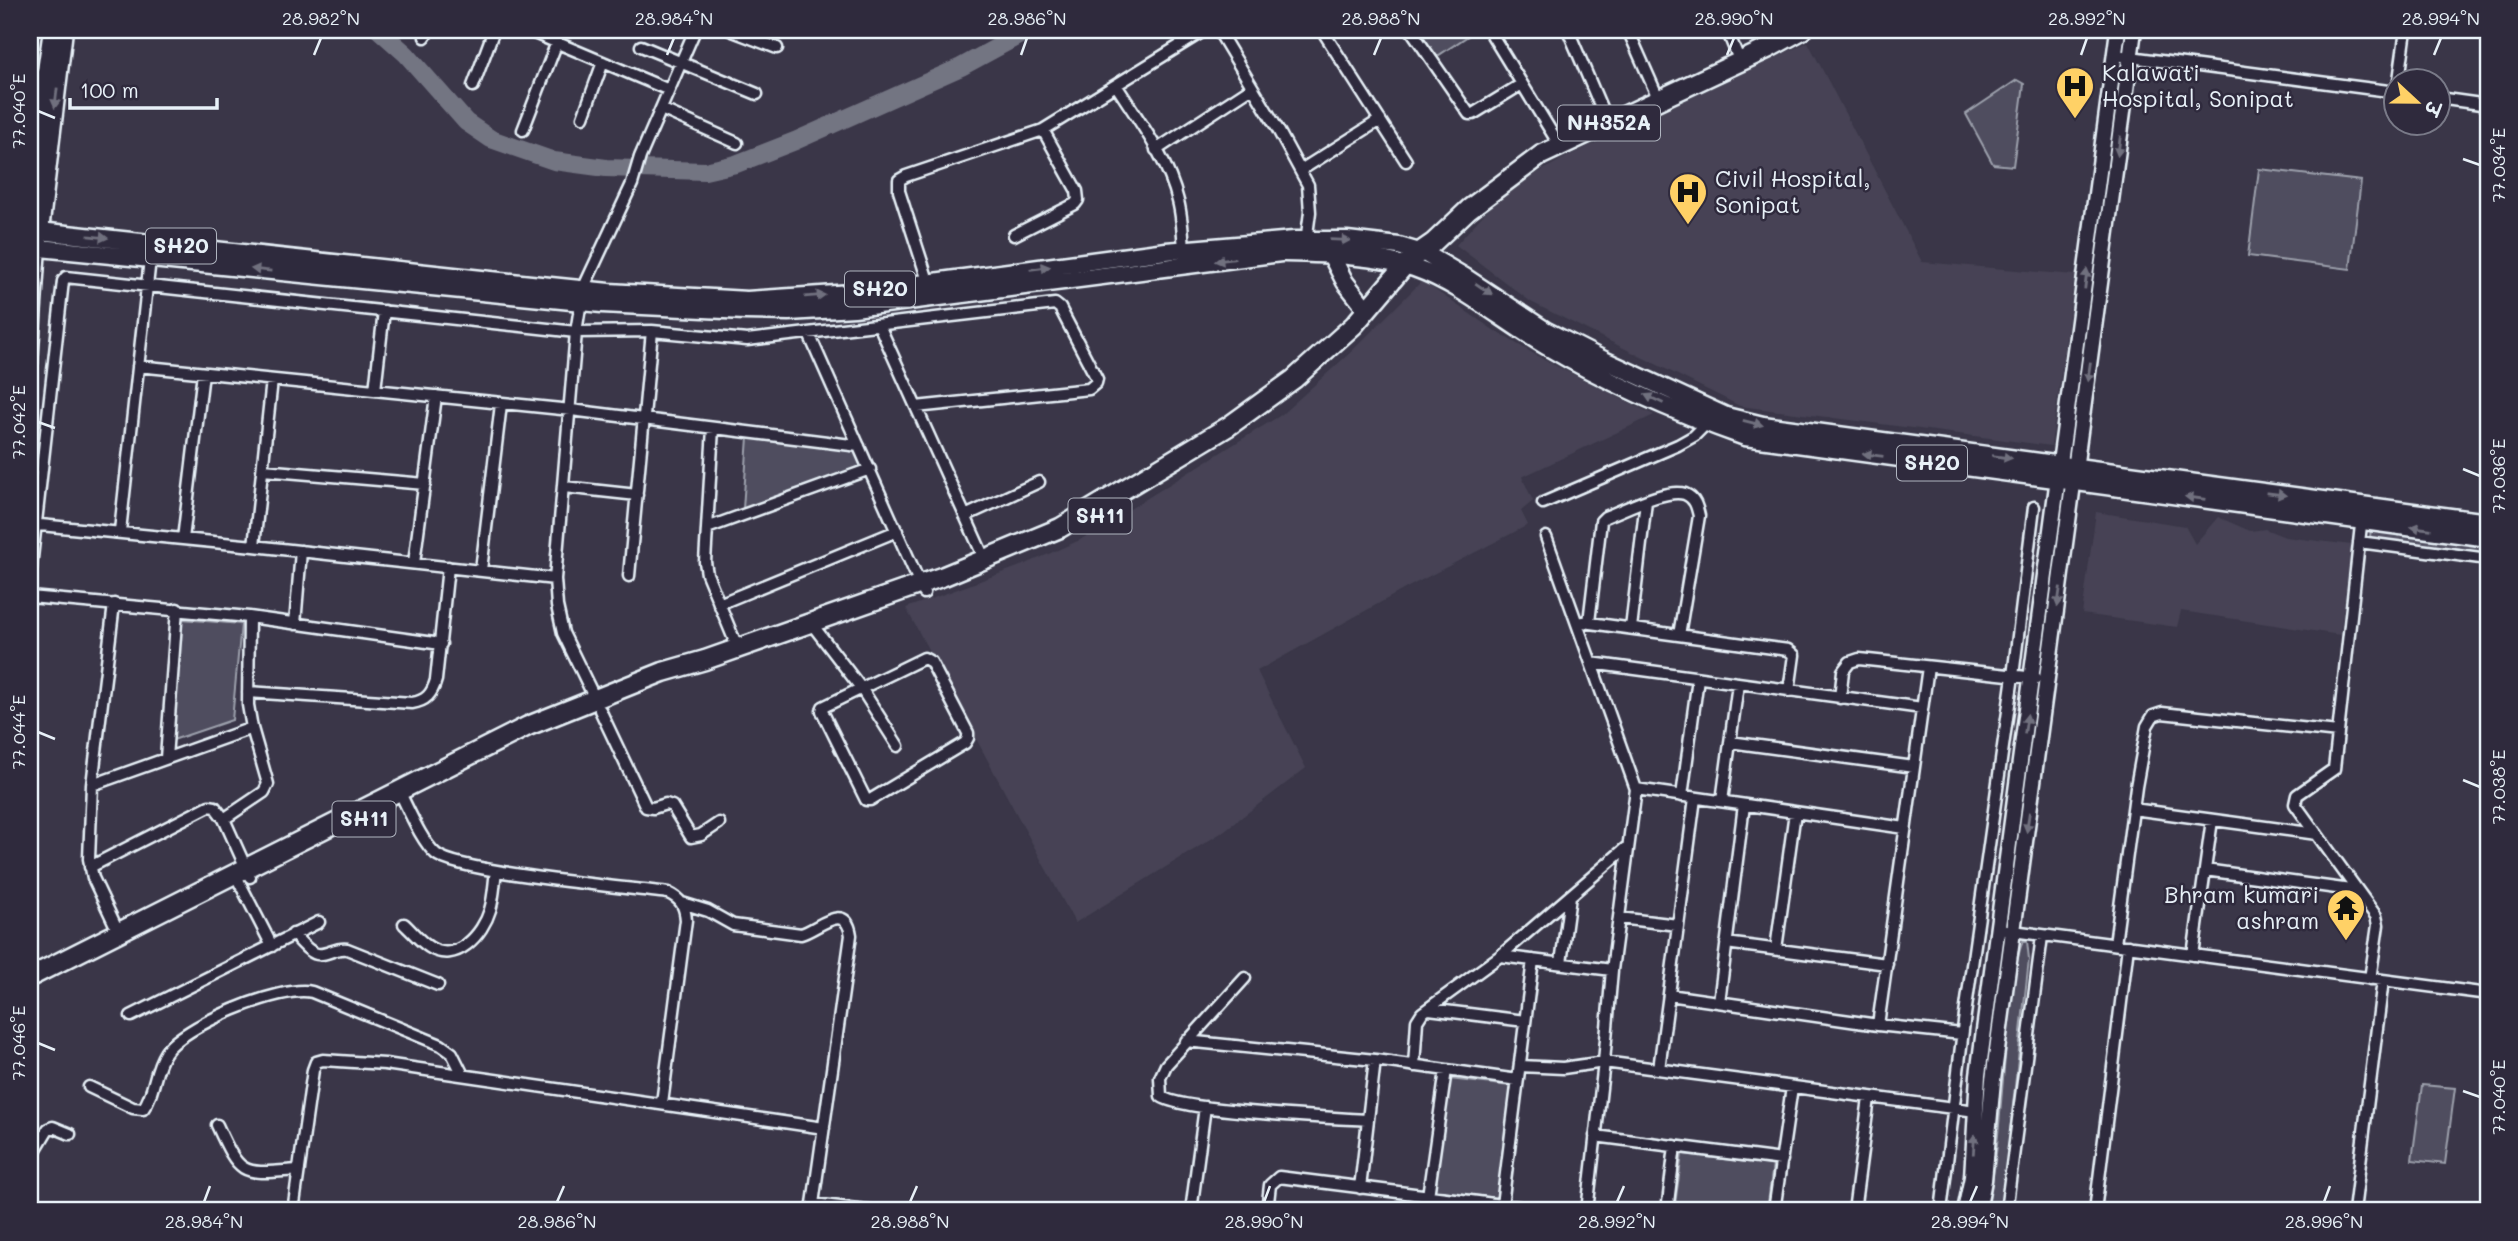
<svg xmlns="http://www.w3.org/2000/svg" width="2518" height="1241" viewBox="0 0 2518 1241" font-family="Mali,'Playpen Sans Deva',sans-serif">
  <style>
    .built { fill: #464354 }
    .green { fill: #504e5f; stroke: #9ca0ac; stroke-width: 2 }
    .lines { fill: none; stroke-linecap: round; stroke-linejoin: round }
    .river { stroke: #737482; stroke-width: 18 }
    .street-casing { stroke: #e8f1f8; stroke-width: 15 }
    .secondary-casing { stroke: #e8f1f8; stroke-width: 19 }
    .primary-casing { stroke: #e8f1f8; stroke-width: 21 }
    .highway-casing { stroke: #e8f1f8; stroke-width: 23 }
    .street { stroke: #2f2a3d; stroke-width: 10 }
    .secondary { stroke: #2f2a3d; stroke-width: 14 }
    .primary { stroke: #2f2a3d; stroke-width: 16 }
    .highway { stroke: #2f2a3d; stroke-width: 18 }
    .oneway { fill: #70707e }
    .ticks { fill: none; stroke: #e8f1f8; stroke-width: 2.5 }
    .labels { text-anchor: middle; stroke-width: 5; stroke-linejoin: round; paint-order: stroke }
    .shield { fill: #2f2a3d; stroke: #b0b5c0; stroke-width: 2 }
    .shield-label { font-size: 21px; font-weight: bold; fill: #e8f1f8 }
    .poi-label { font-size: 23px; fill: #e8f1f8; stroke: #2f2a3d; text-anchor: start }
    .neatline { fill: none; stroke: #e8f1f8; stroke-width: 2.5 }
    .ticks-label { font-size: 18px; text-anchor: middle; fill: #e8f1f8 }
  </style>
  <rect width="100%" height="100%" fill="#3a3648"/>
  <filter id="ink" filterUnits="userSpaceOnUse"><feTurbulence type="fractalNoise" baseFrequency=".0143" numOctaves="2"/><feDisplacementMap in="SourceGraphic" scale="14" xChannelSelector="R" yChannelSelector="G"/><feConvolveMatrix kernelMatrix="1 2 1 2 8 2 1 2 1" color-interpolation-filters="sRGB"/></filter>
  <g filter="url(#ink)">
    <path class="built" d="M1808,42L1922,262L2075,275L2051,446L1740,406L1531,302L1456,245L1491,206L1530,177L1568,156Z
      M1422,281L1492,329L1546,361L1654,415L1522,477L1533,501L1521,511L1528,525L1410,586L1257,671L1306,768L1221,833L1075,923L906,608L1026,564L1080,540L1281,415L1351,352Z
      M2096,512L2185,526L2195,544L2218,517L2250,531L2265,529L2285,537L2352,545L2340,635L2181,611L2177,627L2082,614Z"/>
    <path class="green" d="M1418,30H1477L1436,57Z
      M2017,80L2024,84L2013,166L1993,164L1966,114Z
      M2259,169L2361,181L2350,269L2248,256Z
      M748,437L855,450L861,467L743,509Z
      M2371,526L2488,542V555L2370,538Z
      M182,619L241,624L232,720L170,741Z
      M2023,941H2027L2029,959L2003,1196L2000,1211H1987C2001,1143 2001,1074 2011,1005C2014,984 2015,961 2023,941Z
      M1449,1079L1511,1086L1497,1198L1435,1190Z
      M2422,1085L2455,1088L2445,1164L2412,1160Z
      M1682,1154L1773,1165L1767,1211H1674Z"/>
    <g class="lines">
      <path class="river" d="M379,30L406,54L466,122L491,139L554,161L606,168L705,171L736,164L795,141L961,67L1029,30"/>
      <defs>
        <path id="street" d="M527,30L669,90
          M730,30L777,48
          M1218,30L1277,128L1308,185L1310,212L1306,242
          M1322,30L1406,161
          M1411,30L1469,114H1473L1522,84
          M1489,30L1560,146
          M1568,30L1608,124
          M1628,30L1659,100
          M1727,30L1740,62
          M425,37L428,30
          M641,46L757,94
          M2115,55L2396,92
          M2399,80L2406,30
          M1116,85C1139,121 1168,159 1178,201C1182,216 1183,233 1184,250
          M473,86L494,30
          M2438,98L2488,105
          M661,109L737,143
          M583,117L603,62
          M523,130L557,42
          M1156,150L1251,88
          M1301,170L1380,120
          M1014,235L1075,204L1078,200L1077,191L1043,130
          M930,287L899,191V180L906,176L1043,130L1205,30
          M879,325L985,560
          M809,334L924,593
          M138,366L571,410L859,446
          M375,390L384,311
          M713,428L705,562L707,574L738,649
          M263,470L425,484
          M564,487L637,495
          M1543,503L1678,445L1694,436L1710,420
          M965,516L1039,482
          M2362,516L2334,769L2297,795L2295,804L2376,916L2378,925L2370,979
          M30,524L254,546L555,579
          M707,528L870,469
          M120,531L150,259
          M1546,537L1636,789L1612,970L1604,1062L1587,1211
          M183,539L203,373
          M2359,542L2488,559
          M254,546L272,380
          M414,563L436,396
          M481,570L501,404
          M30,576L63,281L66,277L576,332L652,331L747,340L1055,304L1060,308L1097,379L1096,383L1089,389L916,407
          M629,576L652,331
          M30,597L249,617L441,644
          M114,604L92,785L89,859L93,878L118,931
          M719,604L897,531
          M1583,622L1788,650L1794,655L1789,691
          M1589,622L1601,521L1605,517C1624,510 1666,488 1685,494C1695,498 1697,507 1699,516L1679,635
          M811,623L861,688L898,746
          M295,624L301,551
          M1631,628L1646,501
          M924,658L931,662L968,733V738L965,743L870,800H866L822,711L823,707Z
          M1591,663L1922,708
          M248,692L412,703C426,701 432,694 436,680L448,567
          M1840,698L1843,671L1850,662L1859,659L2036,678
          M595,699L563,633L557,606L555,579L576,332L583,289L632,184L640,157L695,30
          M600,710L646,807L653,808L666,804L672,806L691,837L701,835L719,823
          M1730,742L1914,767
          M166,758L177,609
          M92,785L252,728
          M398,789C408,808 421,841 436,854C456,872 631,888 668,893C681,899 685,906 686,920L662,1103
          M1636,789L1905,828
          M1682,796L1698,678
          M1722,801L1738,684
          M2133,809L2317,834
          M224,819L264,792L268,784L252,728L248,705L249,617
          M90,867L209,806L215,807L224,819L250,877
          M2205,870L2358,891
          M234,872L272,946
          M682,903L708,911L733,925L801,934C817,930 846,900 851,935L812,1211
          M1619,918L1678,925
          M404,924C412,931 419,941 429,947C456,965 483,934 490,910C494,897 494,884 496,871
          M1998,929L2488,994
          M293,934C299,940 308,952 317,954C327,956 335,947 347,949L438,985
          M1726,943L1887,964
          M2115,944L2136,787L2147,726L2153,716L2162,713L2338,732
          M1776,949L1795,812
          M2193,955L2212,820
          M1500,956L1612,970
          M1561,963L1570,896
          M1245,978L1166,1065L1160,1078L1161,1096C1177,1111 1336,1118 1368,1120
          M1669,995L1878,1025L1962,1034
          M1719,1002L1744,805
          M1429,1009L1525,1021
          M131,1016L319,922
          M1878,1025L1928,667
          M1186,1041L1375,1060L1518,1080
          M1414,1066L1417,1021L1422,1013L1500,956L1628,846
          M1520,1066L1563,1068L1604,1062L1976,1111
          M1659,1069L1695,798
          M89,1087L133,1108L143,1109C155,1093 154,1070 165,1053C180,1027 282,984 312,992L441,1045L452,1053L463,1075
          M217,1125C241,1178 242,1174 299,1170
          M1595,1136L1782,1160
          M30,1159L48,1129L53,1127L70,1134
          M1360,1188L1375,1060
          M1428,1196L1446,1070
          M813,1204L876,1211
          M1502,1205L1533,960
          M293,1211L313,1070L316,1062L323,1060L385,1064L824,1128
          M1191,1211L1205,1107
          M1267,1211L1270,1185L1279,1177L1549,1211
          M1667,1211L1675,1146
          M1774,1211L1792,1087
          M1854,1211L1869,1098
          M1941,1211L1964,1022L2013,676L2034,507
          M2006,1211L2042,936
          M2095,1211L2128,946
          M2354,1211L2383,980"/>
        <path id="secondary" d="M30,363L38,247
          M1965,1211L1972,1177L1978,1075L2118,30
          M1978,1211L1984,1180L1993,1080L2134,30"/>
        <path id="primary" d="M30,203L36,140L52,30
          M30,230L491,280L609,292L747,300L851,293L1166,251L1294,240H1347L1399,246L1426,254L1465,277L1545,330L1604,360L1726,416L1763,425L2488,522
          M39,239L64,30
          M30,247L602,304L745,311L789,312L854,308L1281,253C1321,254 1376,255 1414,268C1462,285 1502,320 1546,346C1608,383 1677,413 1745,437L2488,538
          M1331,255L1345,282L1367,310"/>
        <path id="highway" d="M30,977L528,726L663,672L705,660L944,576L1060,528L1229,426L1294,379L1354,325L1405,265L1420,252L1433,243L1469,209L1541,155L1769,48L1802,30"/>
      </defs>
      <use href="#street" class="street-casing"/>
      <use href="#secondary" class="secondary-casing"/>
      <use href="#primary" class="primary-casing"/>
      <use href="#highway" class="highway-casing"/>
      <use href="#street" class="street"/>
      <use href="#secondary" class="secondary"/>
      <use href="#primary" class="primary"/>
      <use href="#highway" class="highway"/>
    </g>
    <defs><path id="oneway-solid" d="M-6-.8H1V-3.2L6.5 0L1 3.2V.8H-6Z" transform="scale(1.75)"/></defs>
    <g class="oneway">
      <use href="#oneway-solid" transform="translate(56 98) rotate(97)"/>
      <use href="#oneway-solid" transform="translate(2119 146) rotate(98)"/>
      <use href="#oneway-solid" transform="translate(98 237) rotate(6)"/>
      <use href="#oneway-solid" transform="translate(1340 240) rotate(2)"/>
      <use href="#oneway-solid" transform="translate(1225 260) rotate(173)"/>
      <use href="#oneway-solid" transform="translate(1040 268) rotate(-8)"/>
      <use href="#oneway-solid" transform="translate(261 270) rotate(-174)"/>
      <use href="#oneway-solid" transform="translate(2086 279) rotate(-83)"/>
      <use href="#oneway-solid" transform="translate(1484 289) rotate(34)"/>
      <use href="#oneway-solid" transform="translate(815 296) rotate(-5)"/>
      <use href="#oneway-solid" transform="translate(2089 372) rotate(98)"/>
      <use href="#oneway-solid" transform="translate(1654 399) rotate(-155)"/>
      <use href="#oneway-solid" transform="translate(1753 423) rotate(14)"/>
      <use href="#oneway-solid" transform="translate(1873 455) rotate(-173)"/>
      <use href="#oneway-solid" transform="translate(2002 457) rotate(8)"/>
      <use href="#oneway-solid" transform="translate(2276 494) rotate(8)"/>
      <use href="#oneway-solid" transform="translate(2195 498) rotate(-172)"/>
      <use href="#oneway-solid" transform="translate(2421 528) rotate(-172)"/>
      <use href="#oneway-solid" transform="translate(2059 597) rotate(98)"/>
      <use href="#oneway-solid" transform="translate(2026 724) rotate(-82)"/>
      <use href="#oneway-solid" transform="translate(2028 822) rotate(98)"/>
      <use href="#oneway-solid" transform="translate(1974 1144) rotate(-86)"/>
    </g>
  </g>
  <path class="ticks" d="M314,55L321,38M667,55L674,38M1021,55L1027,38M1374,55L1381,38M1727,55L1734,38M2081,55L2087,38M2434,55L2441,38M38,111L55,118M2463,159L2480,165M38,422L55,428M2463,469L2480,476M38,732L55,739M2463,780L2480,787M38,1043L55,1050M2463,1091L2480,1097M204,1202L210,1186M557,1202L564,1186M910,1202L917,1186M1264,1202L1270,1186M1617,1202L1624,1186M1970,1202L1977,1186M2324,1202L2330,1186"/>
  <defs>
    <symbol id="hospital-pin" viewBox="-11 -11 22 30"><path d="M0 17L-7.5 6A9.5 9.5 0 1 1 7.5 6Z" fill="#ffd166" stroke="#2f2a3d"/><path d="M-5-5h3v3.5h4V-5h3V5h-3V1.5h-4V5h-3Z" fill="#111"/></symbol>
    <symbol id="temple-pin" viewBox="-11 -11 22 30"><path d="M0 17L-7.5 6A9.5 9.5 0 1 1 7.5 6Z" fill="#ffd166" stroke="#2f2a3d"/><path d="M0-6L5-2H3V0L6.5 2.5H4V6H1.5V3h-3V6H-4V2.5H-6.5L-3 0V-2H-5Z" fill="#111"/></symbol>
  </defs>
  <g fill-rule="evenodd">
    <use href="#hospital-pin" x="2053" y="64" width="44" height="60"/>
    <use href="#hospital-pin" x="1666" y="170" width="44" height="60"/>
    <use href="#temple-pin" x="2324" y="886" width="44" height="60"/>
  </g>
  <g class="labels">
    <g class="shield">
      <rect x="1558" y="105.5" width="102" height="35" rx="5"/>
      <rect x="146" y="228.5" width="70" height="35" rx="5"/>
      <rect x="845" y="271.5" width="70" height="35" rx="5"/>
      <rect x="1897" y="445.5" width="70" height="35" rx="5"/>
      <rect x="1068.5" y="498.5" width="63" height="35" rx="5"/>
      <rect x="332.5" y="801.5" width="63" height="35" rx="5"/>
    </g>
    <g class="shield-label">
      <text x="1609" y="130">NH352A</text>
      <text x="181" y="253">SH20</text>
      <text x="880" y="296">SH20</text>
      <text x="1932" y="470">SH20</text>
      <text x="1100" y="523">SH11</text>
      <text x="364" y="826">SH11</text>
    </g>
    <g class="poi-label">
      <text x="2102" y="81">Kalawati<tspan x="2102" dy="26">Hospital, Sonipat</tspan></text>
      <text x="1715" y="187">Civil Hospital,<tspan x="1715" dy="26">Sonipat</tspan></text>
      <text x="2319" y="903" text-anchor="end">Bhram kumari<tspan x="2319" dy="26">ashram</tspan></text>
    </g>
  </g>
  <rect width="2518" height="1241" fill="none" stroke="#2f2a3d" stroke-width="77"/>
  <g transform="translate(2417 102) rotate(112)"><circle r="33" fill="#2f2a3d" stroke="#797a88" stroke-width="2"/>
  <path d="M0-5L12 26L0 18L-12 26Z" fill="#ffd166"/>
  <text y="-10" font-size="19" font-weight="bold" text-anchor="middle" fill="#e8f1f8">उ</text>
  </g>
  <path d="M70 98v10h147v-10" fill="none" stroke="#e8f1f8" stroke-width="3.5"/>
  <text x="80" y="98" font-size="21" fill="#e8f1f8" stroke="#2f2a3d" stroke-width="5" paint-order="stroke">100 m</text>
  <rect x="38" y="38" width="2442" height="1164" class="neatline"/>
  <g class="ticks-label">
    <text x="321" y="25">28.982°N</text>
    <text x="674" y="25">28.984°N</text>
    <text x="1027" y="25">28.986°N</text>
    <text x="1381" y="25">28.988°N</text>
    <text x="1734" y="25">28.990°N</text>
    <text x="2087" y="25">28.992°N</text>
    <text x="2441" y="25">28.994°N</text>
    <text transform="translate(19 111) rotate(-90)" y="6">77.040°E</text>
    <text transform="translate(2499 165) rotate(-90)" y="6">77.034°E</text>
    <text transform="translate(19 422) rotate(-90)" y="6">77.042°E</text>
    <text transform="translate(2499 476) rotate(-90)" y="6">77.036°E</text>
    <text transform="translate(19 732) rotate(-90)" y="6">77.044°E</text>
    <text transform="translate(2499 787) rotate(-90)" y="6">77.038°E</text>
    <text transform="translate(19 1043) rotate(-90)" y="6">77.046°E</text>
    <text transform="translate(2499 1097) rotate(-90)" y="6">77.040°E</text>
    <text x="204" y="1228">28.984°N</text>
    <text x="557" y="1228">28.986°N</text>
    <text x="910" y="1228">28.988°N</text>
    <text x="1264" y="1228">28.990°N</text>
    <text x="1617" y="1228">28.992°N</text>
    <text x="1970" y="1228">28.994°N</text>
    <text x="2324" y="1228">28.996°N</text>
  </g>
</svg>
